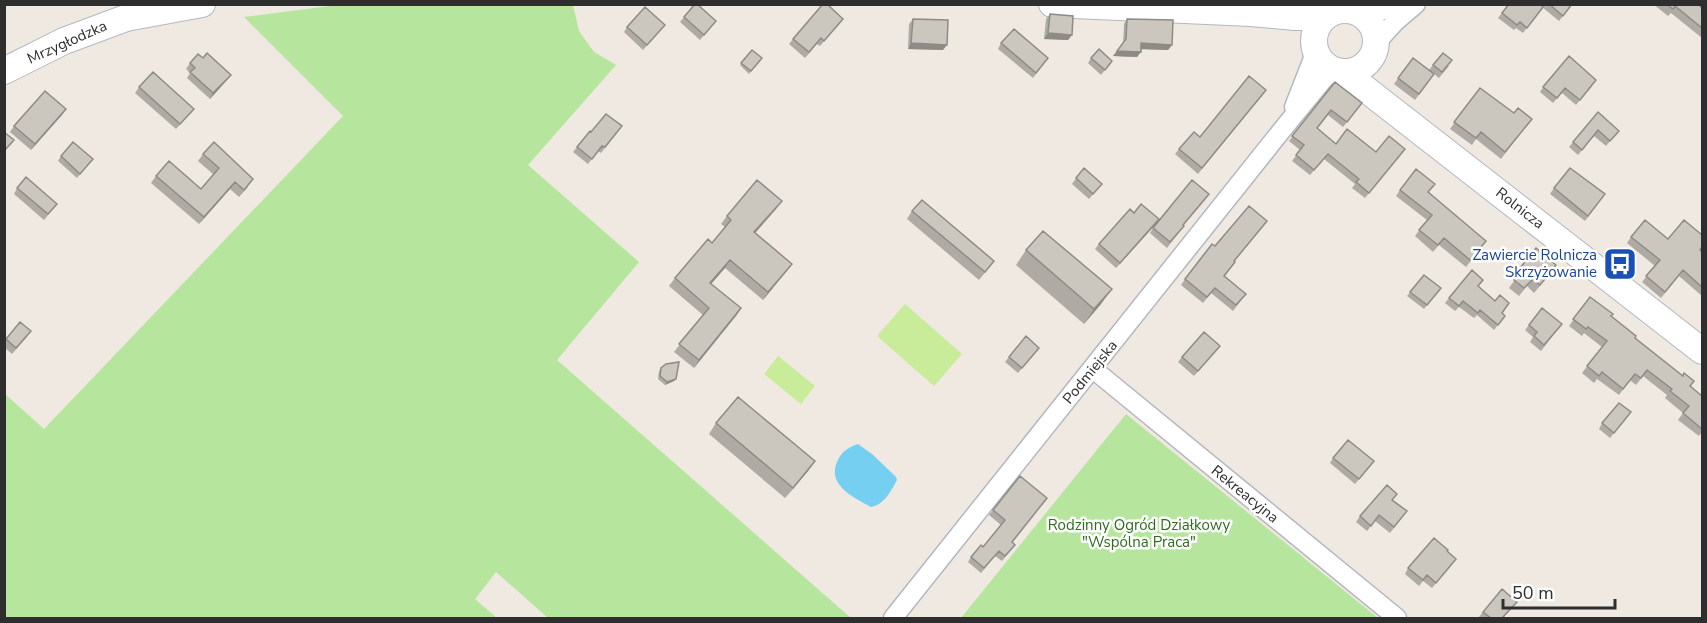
<svg xmlns="http://www.w3.org/2000/svg" width="1707" height="623" viewBox="0 0 1707 623" font-family="'Nunito Sans',sans-serif">
  <style>
    .green { fill: #b6e59e }
    .pitch { fill: #c9ec9a }
    .water { fill: #75cff0 }
    .lines { fill: none; stroke-linecap: round; stroke-linejoin: round }
    .street-casing { stroke: #b4b7c1; stroke-width: 21 }
    .secondary-casing { stroke: #b4b7c1; stroke-width: 28 }
    .street { stroke: #fff; stroke-width: 18 }
    .secondary { stroke: #fff; stroke-width: 26 }
    .wall { fill: #afaba4 }
    .shaded-wall { fill: #8e8b86 }
    .building { fill: #cbc7bf; stroke: #8e8b86; stroke-width: 1.5 }
    .labels { text-anchor: middle; stroke-width: 5; stroke-linejoin: round; paint-order: stroke }
    .street-label { font-size: 15px; fill: #2e2e2e; stroke: #fff }
    .transit-label { font-size: 15px; fill: #164399; stroke: #fff; text-anchor: end }
    .park-label { font-size: 15px; fill: #2c6e1b; stroke: #fff }
  </style>
  <rect width="100%" height="100%" fill="#efe9e1"/>
  <path class="green" d="M345,4L573,5L579,31L594,52L616,65L528,165L639,262L557,360L851,618H548L496,572L475,599L497,618H5V394L44,429L343,116L244,17Z
    M1126,414L1378,618H961Z"/>
  <path class="pitch" d="M905,304L962,354L934,386L877,336Z
    M778,356L815,386L801,404L764,374Z"/>
  <path class="water" d="M858,444L872,454L896,477L897,480C891,491 884,505 871,507C853,497 827,485 837,462C841,452 848,447 858,444Z"/>
  <g class="lines">
    <defs>
      <path id="street" d="M1363,15L1408,4
        M1377,42L1395,22L1416,4
        M1294,107L1312,61L1315,50
        M1093,369L1397,618
        M893,618L1286,125L1322,81L1333,70"/>
      <path id="secondary" d="M1052,4L1251,13L1295,17H1325
        M1314 41a31 31 0 1 1 62 0a31 31 0 1 1-62 0Z
        M4,71L64,41L126,18L202,4
        M1345,73L1702,351"/>
    </defs>
    <use href="#street" class="street-casing"/>
    <use href="#secondary" class="secondary-casing"/>
    <use href="#street" class="street"/>
    <use href="#secondary" class="secondary"/>
  </g>
  <path class="wall" d="M1509,4L1541,5L1542,4H1573L1559,21L1542,7L1523,33L1516,28L1514,30L1498,18Z
    M1653,4H1698L1702,8V38L1671,13L1668,16Z
    M1050,14L1072,35L1068,40L1044,39L1046,19Z
    M684,17L716,21L700,40L680,22Z
    M843,19L820,46L817,44L805,58L789,44L793,39Z
    M913,19L943,50L908,49L909,24Z
    M1127,19L1172,45L1168,50L1141,49L1137,57L1113,56L1123,44L1124,24Z
    M665,25L643,50L624,32L627,27Z
    M1001,43L1048,58L1033,78L998,49Z
    M752,50L762,58L749,74L740,65Z
    M203,58L227,80L210,99L187,78L190,73L186,69L190,63Z
    M1091,58L1112,61L1101,75L1088,63Z
    M1413,58L1429,70L1433,65L1449,66L1439,78L1434,74L1415,100L1394,84Z
    M1335,82L1362,103L1343,127L1328,115L1317,129L1336,144L1376,152L1405,149L1365,198L1352,188L1355,184L1324,159L1310,175L1292,161L1300,150L1289,141Z
    M1592,86L1576,105L1562,93L1553,103L1540,92L1543,87Z
    M139,87L194,109L176,129L135,93Z
    M1480,88L1527,125L1501,159L1476,139L1472,145L1450,129Z
    M1262,95L1198,174L1175,154L1179,149L1200,137Z
    M66,109L31,150L10,132L14,126Z
    M1598,112L1619,131L1606,146L1594,136L1578,155L1569,147Z
    M622,126L601,153L598,151L588,164L573,152L577,147L591,132Z
    M203,154L248,187L239,197L230,189L199,224L151,183L156,176L201,189L214,175L198,161Z
    M61,156L93,159L77,178L58,161Z
    M1076,178L1098,189L1089,199L1072,184Z
    M17,188L57,204L44,220L14,194Z
    M1554,188L1605,194L1585,221L1550,194Z
    M1400,190L1429,192L1482,247L1466,267L1439,245L1433,252L1415,236L1427,220L1396,196Z
    M1205,200L1183,225L1184,226L1180,231L1167,248L1150,233L1153,228Z
    M776,209L755,233L792,264L763,300L725,268L711,284L741,308L694,368L674,352L703,315L669,286L675,278L712,243L725,227L721,224L727,216Z
    M912,211L988,269L979,280L907,219Z
    M1134,213L1155,225L1116,268L1095,249L1099,244Z
    M1267,221L1234,262L1225,276L1246,294L1233,311L1211,293L1203,303L1181,285L1185,279L1215,246Z
    M1702,235V248L1701,250L1702,252V296L1679,276L1661,298L1642,282L1655,266L1627,243L1631,237L1668,239Z
    M1026,250L1101,304L1084,324L1016,265Z
    M1520,268L1551,273L1534,293L1527,286L1519,296L1509,288L1516,278L1514,276Z
    M1424,275L1441,288L1424,309L1407,296Z
    M1478,287L1505,316L1494,330L1477,315L1474,318L1459,307L1455,311L1445,303L1449,298Z
    M1590,297L1635,338L1702,396V432L1699,436L1678,420L1683,413L1665,398L1667,395L1643,376L1636,385L1630,380L1619,395L1597,379L1594,383L1582,373L1602,347L1584,333L1582,336L1569,326Z
    M20,322L27,337L12,354L4,347V341Z
    M1562,324L1541,351L1530,342L1533,337L1525,330L1529,325Z
    M1216,351L1194,376L1178,362L1182,357Z
    M1035,353L1018,373L1005,362L1009,357Z
    M661,368L676,379L674,381L665,385L658,379L659,371Z
    M1627,418L1610,438L1599,429L1602,423Z
    M716,423L815,461L808,471L785,498L709,434Z
    M1333,458L1374,461L1355,484L1330,463Z
    M1020,476L1012,543L1015,545L1002,561L995,556L981,573L968,562L971,557L983,547L1001,525L989,515Z
    M1393,500L1407,511L1390,533L1375,521L1367,531L1356,522L1360,516Z
    M1447,551L1456,559L1432,588L1423,581L1419,586L1405,574L1408,568Z
    M1517,602L1503,618H1481L1479,617L1483,612Z"/>
  <path class="shaded-wall" d="M1048,33L1072,35L1068,40L1044,39Z
    M911,43L947,45L943,50L908,49Z
    M1141,43L1172,45L1168,50L1137,49Z
    M1117,51L1141,52L1137,57L1113,56Z
    M231,75L227,80L210,99L213,93Z
    M66,109L62,115L31,150L35,144Z
    M235,182L230,189L199,224L204,217Z
    M782,201L776,209L749,240L754,232Z
    M1159,219L1155,225L1116,268L1120,263Z
    M730,260L725,268L705,291L710,283Z
    M792,264L786,272L763,300L768,292Z
    M1112,289L1101,304L1084,324L1094,309Z
    M741,308L736,316L694,368L699,360Z
    M676,379L674,381L665,385L667,382Z
    M815,461L808,471L785,498L793,488Z"/>
  <path class="building" d="M695,4H697L716,21L704,35L684,17Z
    M823,4H827L843,19L824,41L821,38L809,52L793,39Z
    M1509,4H1540L1543,7L1527,28L1520,22L1517,25L1502,13Z
    M1549,4H1572L1563,16Z
    M1666,4H1698L1702,8V28L1675,6L1673,9Z
    M645,7L665,25L647,45L627,27Z
    M1050,14L1073,16L1072,35L1048,33Z
    M913,19L948,20L947,45L911,43Z
    M1127,19L1173,20L1172,45L1141,43V52L1117,51L1126,39Z
    M1014,29L1048,58L1036,73L1001,43Z
    M1099,49L1112,61L1105,70L1091,58Z
    M752,50L762,58L751,71L741,63Z
    M207,53L231,75L213,93L190,72L195,68L190,63L198,54L203,58Z
    M1443,53L1452,60L1442,72L1433,65Z
    M1569,56L1596,80L1580,100L1565,88L1557,98L1543,87Z
    M1413,58L1434,74L1419,94L1398,78Z
    M153,72L194,109L180,124L139,87Z
    M1249,76L1266,90L1202,168L1179,149L1194,132L1200,137Z
    M1335,82L1362,103L1347,122L1331,110L1317,128L1336,144L1347,129L1376,152L1389,136L1405,149L1369,193L1356,182L1359,179L1328,154L1314,170L1296,155L1304,145L1292,136Z
    M1480,88L1514,113L1518,108L1532,119L1505,152L1481,132L1476,138L1454,122Z
    M45,91L66,109L35,144L14,126Z
    M1598,112L1619,131L1610,141L1598,130L1582,150L1573,142Z
    M606,114L622,126L605,147L602,146L592,159L577,147L590,131L591,132Z
    M4,132L14,140L4,151Z
    M73,142L93,159L80,174L61,156Z
    M214,142L253,179L244,190L235,182L204,217L156,176L169,161L201,189L219,168L203,154Z
    M1084,168L1102,184L1093,194L1076,178Z
    M1570,168L1605,194L1588,216L1554,188Z
    M1416,169L1435,184L1428,192L1486,241L1470,260L1444,238L1438,245L1419,230L1432,215L1400,190Z
    M26,177L57,204L48,214L17,188Z
    M757,180L782,201L754,232L792,264L768,292L730,260L710,283L741,308L699,360L679,344L709,308L675,278L708,239L712,243L731,220L727,216Z
    M1192,180L1209,194L1183,225L1184,226L1170,242L1153,228Z
    M922,200L994,261L985,272L912,211Z
    M1141,204L1159,219L1120,263L1099,244L1130,209L1134,213Z
    M1249,206L1267,221L1234,261L1235,262L1224,276L1246,294L1236,305L1215,288L1207,297L1185,279L1212,244L1215,246Z
    M1645,220L1668,239L1684,220L1702,235V247L1700,250L1702,252V287L1683,270L1665,292L1646,276L1660,260L1631,237Z
    M1043,231L1112,289L1094,309L1026,250Z
    M1536,248L1556,265L1540,285L1533,279L1524,288L1514,280L1522,270L1520,268Z
    M1472,270L1483,280L1478,286L1495,301L1500,295L1509,303L1502,313L1505,316L1498,325L1480,310L1478,313L1463,301L1459,306L1449,298Z
    M1424,275L1441,288L1427,305L1410,292Z
    M1590,297L1613,314L1611,316L1636,336L1635,338L1683,376L1684,373L1694,381L1690,386L1702,396V429L1683,413L1689,406L1670,391L1672,389L1647,370L1641,378L1635,374L1623,389L1602,372L1599,376L1587,366L1607,341L1588,327L1586,329L1573,319Z
    M1542,308L1562,324L1544,345L1534,336L1537,332L1529,325Z
    M20,322L31,331L16,348L6,339Z
    M1204,332L1220,346L1198,371L1182,357Z
    M1026,336L1039,348L1022,368L1009,357Z
    M679,362L676,379L667,382L660,376L661,368L666,364Z
    M738,397L815,461L793,488L716,423Z
    M1619,403L1631,412L1614,433L1602,423Z
    M1348,440L1374,461L1359,479L1333,458Z
    M1020,476L1047,498L1012,542L1015,545L1005,556L999,551L984,568L971,557L981,545L983,547L1005,520L993,510Z
    M1387,485L1397,494L1392,500L1407,511L1394,527L1379,515L1371,526L1360,516Z
    M1434,538L1448,550L1447,551L1456,559L1436,583L1427,575L1423,580L1408,568Z
    M1502,589L1517,602L1502,618H1491L1483,612Z"/>
  <defs>
    <symbol id="bus-square" viewBox="-11 -11 22 22"><rect x="-9" y="-9" width="18" height="18" rx="4" fill="#1a4fb4" stroke="#fff"/><path d="M-5-6H5V4H4V6H2V4H-2V6H-4V4H-5ZM-3.5-4V0h7V-4ZM-3.5 1.2v1.5H-2V1.2ZM2 1.2v1.5H3.5V1.2Z" fill="#fff"/></symbol>
  </defs>
  <g fill-rule="evenodd">
    <use href="#bus-square" x="1601" y="245" width="38" height="38"/>
  </g>
  <g class="labels">
    <g class="street-label">
      <text transform="translate(67 42) rotate(-24)" y="5">Mrzygłodzka</text>
      <text transform="translate(1520 208) rotate(38)" y="5">Rolnicza</text>
      <text transform="translate(1090 372) rotate(-51)" y="5">Podmiejska</text>
      <text transform="translate(1245 494) rotate(39)" y="5">Rekreacyjna</text>
    </g>
    <g class="transit-label">
      <text x="1597" y="260">Zawiercie Rolnicza<tspan x="1597" dy="17">Skrzyżowanie</tspan></text>
    </g>
    <g class="park-label">
      <text x="1139" y="530">Rodzinny Ogród Działkowy<tspan x="1139" dy="17">"Wspólna Praca"</tspan></text>
    </g>
  </g>
  <rect width="1707" height="623" fill="none" stroke="#2e2e2e" stroke-width="12"/>
  <path d="M1503 599v9h112v-9" fill="none" stroke="#2e2e2e" stroke-width="3"/>
  <text x="1512" y="599" font-size="18" fill="#2e2e2e" stroke="#ffffff" stroke-width="4.5" paint-order="stroke">50 m</text>
</svg>
